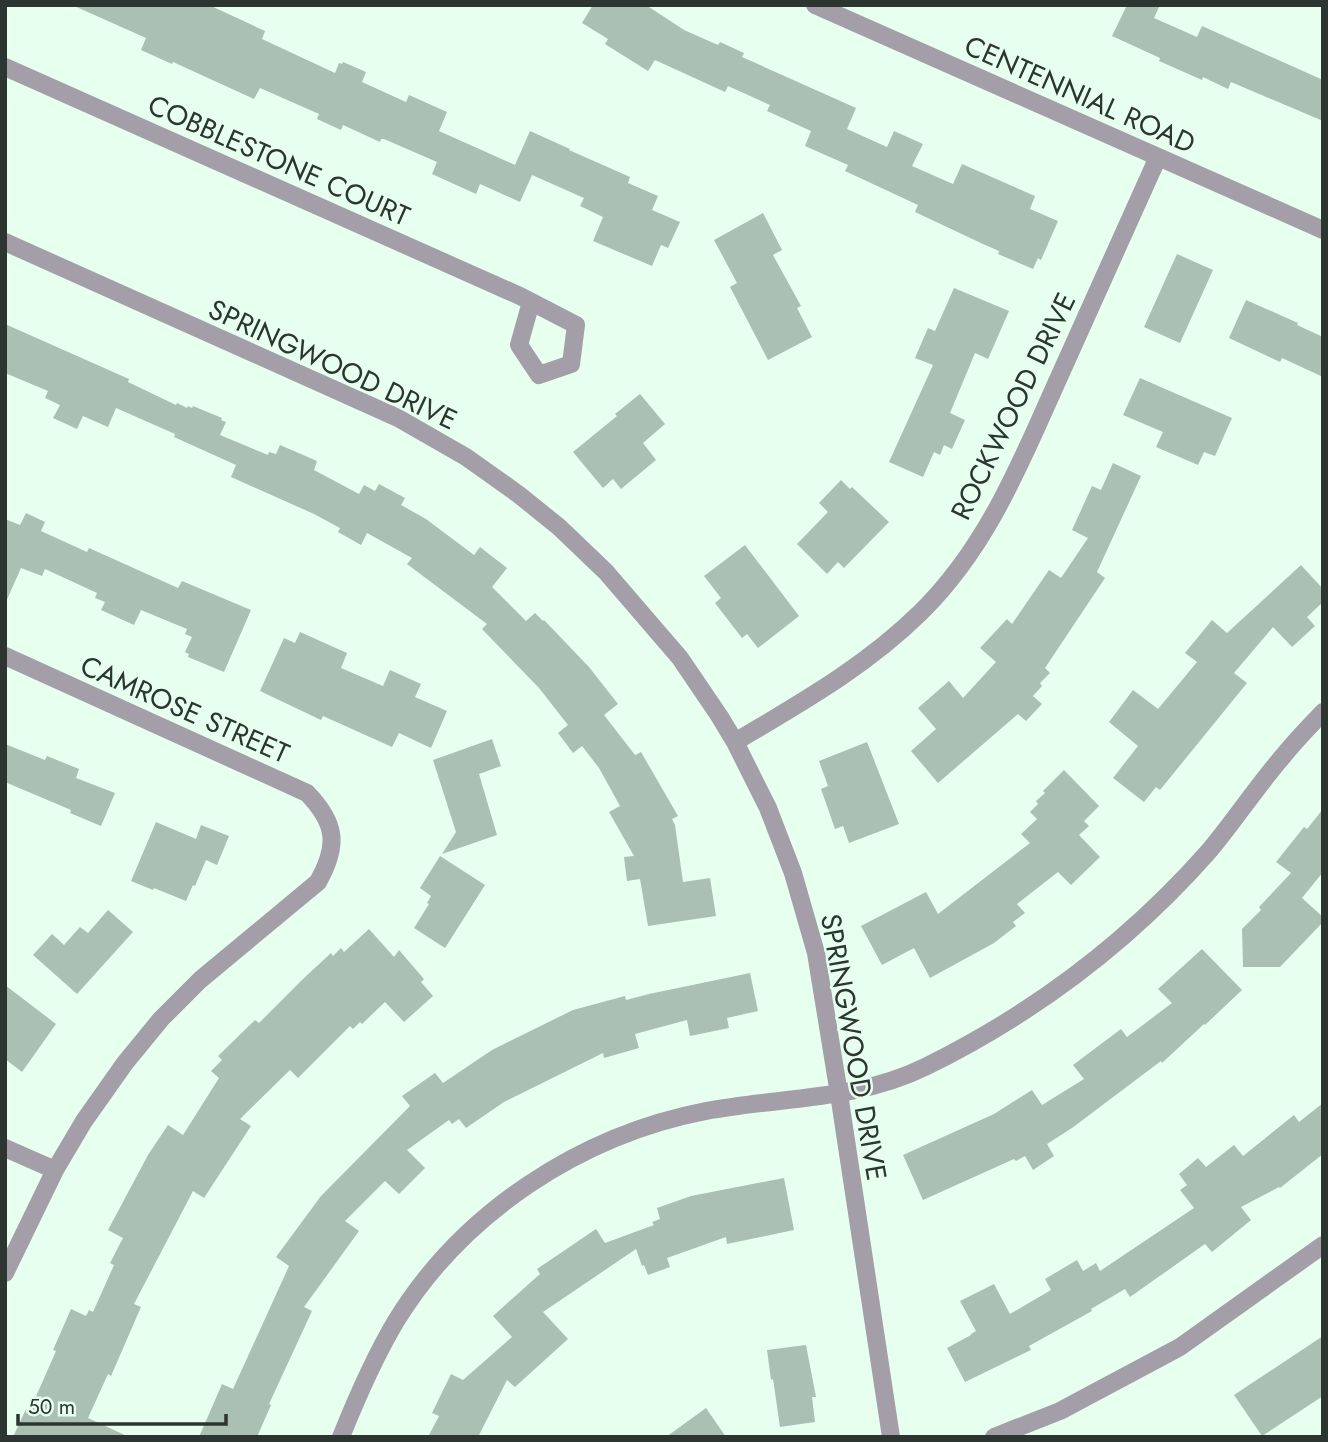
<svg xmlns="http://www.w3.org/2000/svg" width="1328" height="1442" viewBox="0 0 1328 1442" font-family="Jost,sans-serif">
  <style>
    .building { fill: #aac0b2 }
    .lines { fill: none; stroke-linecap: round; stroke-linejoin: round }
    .minor { stroke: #a39ea7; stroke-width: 18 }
    .labels { text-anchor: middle; stroke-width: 5; stroke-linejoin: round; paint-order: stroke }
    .street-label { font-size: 28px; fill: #2c352f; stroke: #e7ffef }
  </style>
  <rect width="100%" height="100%" fill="#e7ffef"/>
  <path class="building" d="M72,5H209L265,31L262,39L335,73L339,63L342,64L343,62L366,72L362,82L406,102L409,95L447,112L439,131L515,165L530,131L570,149L569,150L630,177L628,183L658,196L652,210L680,222L668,248L661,245L652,266L593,241L603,217L580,206L584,198L532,175L520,202L480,184L476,194L432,174L437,162L384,139H381L380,142L343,125L341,130L317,119L319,114L260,88L254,99L173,62L172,64L141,50L146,38Z
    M593,5H646L684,30L718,45L720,42L744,53L742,57L856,108L847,129L887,147L894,131L923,144L912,166L953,184L962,164L1035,196L1030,209L1058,221L1041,260L1038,258L1033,269L998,254L999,251L983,244L915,212L918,205L845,171L848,165L805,146L811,131L767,111L770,105L728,86L725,92L655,60L648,71L605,44L608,39L582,23Z
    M1127,5H1160L1154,18L1197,37L1202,26L1323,80V121L1231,82L1228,89L1203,77L1202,80L1159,61L1160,58L1112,36Z
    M763,213L782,250L773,255L801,306L797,308L812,337L768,360L730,287L737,283L714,240Z
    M1177,254L1213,270L1180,343L1144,327Z
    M954,288L1009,311L988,359L975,353L950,413L965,420L952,449L944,445L940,455L934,452L923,477L889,462L933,365L915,358L928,328L935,331Z
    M1246,300L1298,323L1297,325L1323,337V377L1282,358L1280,362L1229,338Z
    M5,324L129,379L128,382L176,405L177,403L187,408L188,406L192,408L193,406L222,418L221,420L226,422L220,435L268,455L269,452L276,454L280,445L317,461L314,470L359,494L364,485L375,491L379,484L405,498L401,505L426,519L474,555L480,547L507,568L492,587L526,621L535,613L543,621L544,620L589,667L618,704L604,715L635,755L641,752L678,816L672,819L675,825L683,882L710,878L716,916L648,926L640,879L627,881L624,857L634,856L609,812L620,806L599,768L582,746L573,753L558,733L568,725L539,688L482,629L487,624L407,564L412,558L367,533L361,545L338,532L340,528L314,514L231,477L236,465L174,437L175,434L116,408L108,427L83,416L77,429L53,418L60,405L45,398L48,391L5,373Z
    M1140,378L1232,418L1215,456L1204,452L1198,465L1156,447L1163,432L1123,415Z
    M640,394L665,424L643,443L656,460L621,489L613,479L603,488L573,452L617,416L615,414Z
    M1113,463L1141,476L1097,572L1105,578L1045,668L1050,673L1040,683L1042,686L1033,696L1042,704L1026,721L1018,714L938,783L911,751L936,729L918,708L949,681L963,698L996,662L980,648L1007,619L1012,624L1049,570L1061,578L1088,538L1072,530L1092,486L1101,490Z
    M841,480L850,489L852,487L889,522L844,568L838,562L827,574L797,544L828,512L819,503Z
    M26,513L45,522L41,531L87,552L89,548L178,588L182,581L251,610L224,672L188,657L189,654L185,652L192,637L185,634L187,629L141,610L134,625L101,610L105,602L95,598L97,593L45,569L42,576L21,568L5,604V519L20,525Z
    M745,545L799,616L758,648L747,634L742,638L715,603L721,598L704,576Z
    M1301,565L1323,589V602L1307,617L1315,626L1292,647L1273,627L1234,673L1247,683L1160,790L1156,787L1144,802L1113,778L1138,746L1109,722L1133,690L1158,709L1197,662L1185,653L1212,620L1227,633Z
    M300,632L347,653L341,668L383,686L390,670L421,684L415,697L447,711L431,748L399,733L392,747L323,716L321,720L260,691L284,638L295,643Z
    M492,739L501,766L479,774L497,835L442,854L456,832L433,760Z
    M867,742L899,824L849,843L843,826L835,829L821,789L828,786L819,761Z
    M5,744L45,760L47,756L79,769L76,778L115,793L101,826L70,813L71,810L5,782Z
    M1064,770L1099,806L1084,821L1089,826L1079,835L1100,857L1071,885L1058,872L1017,904L1025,913L1013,922L1016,926L994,943L930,978L914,948L882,965L861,926L926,892L938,914L1030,843L1021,834L1037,819L1030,812L1038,804L1036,801L1045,793L1043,791Z
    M1323,809V872L1302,898L1323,917V922L1280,967H1243L1242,929L1261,910L1259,907L1291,873L1276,862L1304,827L1307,829Z
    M156,822L196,839L201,825L229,836L217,865L206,860L195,886L193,885L186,901L154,888L153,890L131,881Z
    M440,856L485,885L445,948L414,928L429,904L427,903L431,896L420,888Z
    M108,910L133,932L77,994L33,955L52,934L64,945L80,927L88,933Z
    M369,929L394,957L399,950L424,979L421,982L433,996L404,1022L385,1002L362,1024L360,1022L353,1029L350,1026L298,1078L290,1070L240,1119L251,1126L204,1198L193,1191L134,1304L141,1307L111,1376L108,1374L88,1418L129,1437H13L26,1409L30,1410L56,1351L53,1350L71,1309L86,1316L89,1310L93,1312L114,1265L110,1263L123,1238L108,1230L148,1155L168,1125L183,1135L219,1078L211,1071L222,1060L218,1056L255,1020L259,1023L303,979L331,953L333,956L341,948L344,952Z
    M1202,949L1242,990L1205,1025L1204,1024L1162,1063L1161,1061L1072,1128L1047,1144L1054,1156L1033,1170L1025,1156L1016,1161L1014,1159L923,1200L903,1155L994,1114L1032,1090L1042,1105L1084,1079L1073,1065L1121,1029L1127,1037L1172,1003L1158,989Z
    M750,973L758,1011L727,1018L729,1028L690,1036L687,1020L635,1034L639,1048L604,1058L603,1053L504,1102L466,1128L459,1119L452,1124L449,1120L407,1150L425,1168L399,1194L385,1181L345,1221L359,1231L304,1307L312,1311L269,1404L271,1405L257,1437H199L222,1384L233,1389L289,1266L276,1257L321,1196L410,1106L402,1096L435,1073L443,1083L492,1050L573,1010L625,996L626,1000L649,994Z
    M5,985L56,1024L22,1072L5,1059Z
    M1323,1103V1154L1280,1188L1279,1187L1241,1207L1251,1220L1212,1252L1205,1244L1130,1297L1125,1289L1091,1309L1092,1311L1029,1346L1031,1350L965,1382L947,1348L971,1335V1334L976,1331L960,1301L994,1284L1010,1314L1051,1290L1045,1279L1077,1260L1083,1271L1096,1263L1100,1271L1194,1208L1180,1190L1187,1185L1179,1174L1198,1158L1206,1167L1234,1145L1243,1156L1294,1115L1299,1122Z
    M784,1178L794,1230L727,1244L726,1237L667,1258L670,1267L648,1275L644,1265L642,1266L636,1249L543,1312L568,1339L515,1387L507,1380L478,1437H428L439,1416L432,1413L451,1374L463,1380L512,1337L493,1316L540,1274L537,1269L596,1229L605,1243L654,1225L652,1222L660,1219L657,1208L691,1196Z
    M1323,1336V1396L1262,1436L1234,1395Z
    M806,1345L816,1397H812L815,1422L780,1427L773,1379L771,1380L767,1350Z
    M706,1408L726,1437H666Z"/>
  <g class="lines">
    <path class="minor" d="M815,5L1323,230
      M5,67L520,296L576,325L571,364L539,375L519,345L531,302
      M5,242L398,418L466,457L518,494L559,527L606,572L680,658L720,717L735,742L768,808L793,873L816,953L839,1094L891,1437
      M5,656L307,793C336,823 339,845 318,882L200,980L161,1019L125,1063L84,1121L55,1170L5,1273
      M735,742C802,702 865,667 921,612C989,545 1022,459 1060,375C1093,302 1125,230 1158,157
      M5,1148L55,1170
      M341,1437C357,1397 374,1358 396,1321C463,1212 581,1135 706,1111C779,1097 856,1101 925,1067C1035,1013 1128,943 1209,851C1235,820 1257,786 1284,755C1296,740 1310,726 1323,712
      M994,1437L1060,1411L1180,1347L1323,1245"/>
  </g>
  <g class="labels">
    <g class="street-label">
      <text transform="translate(1080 94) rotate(24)" y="10">CENTENNIAL ROAD</text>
      <text transform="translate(279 160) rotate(24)" y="10">COBBLESTONE COURT</text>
      <text transform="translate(333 364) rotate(25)" y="10">SPRINGWOOD DRIVE</text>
      <text transform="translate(1013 406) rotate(-64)" y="10">ROCKWOOD DRIVE</text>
      <text transform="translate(185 709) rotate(24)" y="10">CAMROSE STREET</text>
      <text transform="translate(854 1047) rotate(80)" y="10">SPRINGWOOD DRIVE</text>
    </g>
  </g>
  <rect width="1328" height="1442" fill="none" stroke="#2c352f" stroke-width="14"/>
  <path d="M18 1414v10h208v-10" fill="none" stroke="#2c352f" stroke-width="3.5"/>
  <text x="28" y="1414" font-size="21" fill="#2c352f" stroke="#e7ffef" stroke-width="5" paint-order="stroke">50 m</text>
</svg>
